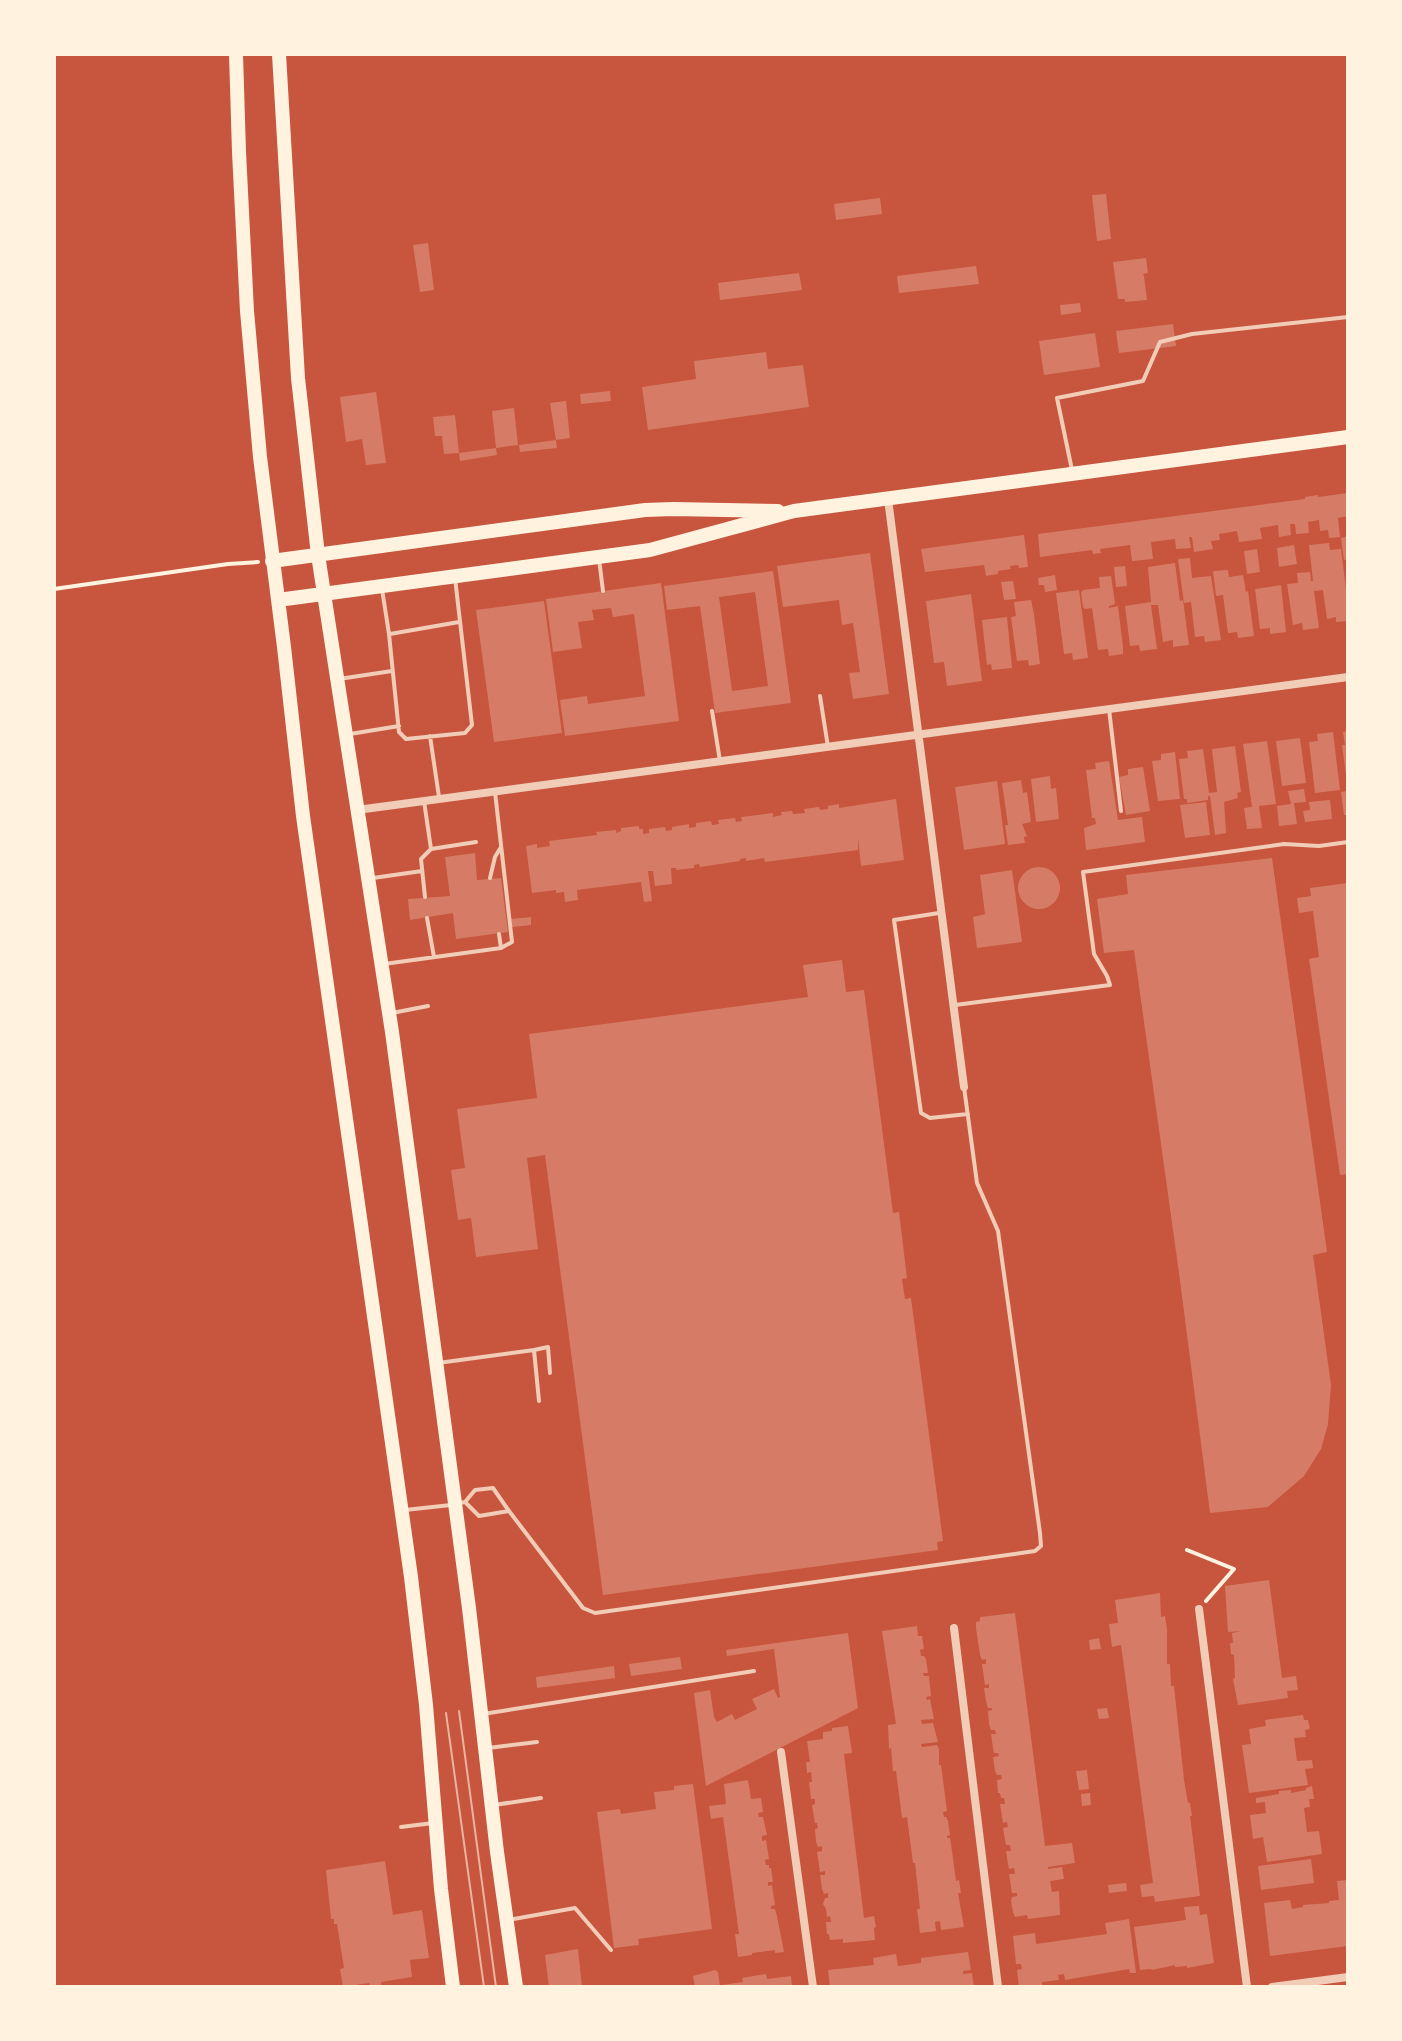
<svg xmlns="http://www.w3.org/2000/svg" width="1402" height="2041" viewBox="0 0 1402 2041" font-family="'DejaVu Sans',sans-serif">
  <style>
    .building { fill: #d67c66; fill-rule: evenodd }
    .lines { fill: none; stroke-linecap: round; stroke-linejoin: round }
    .path { stroke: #fff3e0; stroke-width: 4 }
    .service { stroke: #f1ccb7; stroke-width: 4 }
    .minor { stroke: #f1ccb7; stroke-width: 8 }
    .primary { stroke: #fff3e0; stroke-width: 14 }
    .tram { stroke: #e9b49f; stroke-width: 2 }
  </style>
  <rect width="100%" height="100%" fill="#c8553d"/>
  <path class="building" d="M1106,194L1111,239L1097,241L1092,195Z
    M880,198L882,214L836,220L834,204Z
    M428,243L434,290L420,292L413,245Z
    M1146,258L1148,273L1143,274L1144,276L1147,300L1125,302V299H1118L1113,262Z
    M976,266L979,284L899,293L897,276Z
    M799,273L802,290L720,300L718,283Z
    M1080,303L1081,312L1061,315L1060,305Z
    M1173,324L1176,346L1119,353L1116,331Z
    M1095,333L1100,367L1044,375L1039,341Z
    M766,352L768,369L803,365L809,407L648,430L642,387L696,379L694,361Z
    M610,391L611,401L581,404L580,394Z
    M376,392L386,463L366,465L362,439L346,442L340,397Z
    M566,401L570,438L556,440L550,403Z
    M514,408L518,445L496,448L492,411Z
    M455,415L459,453L444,454L442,436H435L433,417Z
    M556,440L557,448L520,452L519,445Z
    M496,448L497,455L460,461L459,453Z
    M1348,493V516L1338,518L1340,537L1329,538L1328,530L1320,531L1319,520L1308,522L1309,533L1296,534L1295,524H1290L1291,535L1279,537L1278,525L1260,528L1262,539L1239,542L1237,531L1219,534L1220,540L1211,541L1213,549L1194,552L1192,537H1189L1191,548L1176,549L1175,539L1151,542L1153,559L1132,561L1130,545L1100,549L1101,553L1093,554L1092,550L1040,557L1038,534L1305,499V497L1318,495V497Z
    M1024,535L1028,567L1019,568L1018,565L1010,566L1011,569L998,571V574L986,576L984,565L925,572L921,549Z
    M1348,536V559L1344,560L1341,538Z
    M1329,543L1330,550L1341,549L1348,605V621L1336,622V617L1327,619L1323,590L1314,591L1319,628L1303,630L1302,623L1293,625L1287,584L1298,583L1297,573L1310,572L1311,581H1313L1309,545Z
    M1294,545L1297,564L1279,567L1277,548Z
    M1257,549L1260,572L1247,574L1244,551Z
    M870,553L889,694L853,699L849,673L860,672L853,623L842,625L839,600L783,607L777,566Z
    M1190,558L1192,578L1211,576L1221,640L1205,642L1204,636L1195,637L1191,602L1184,603L1178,559Z
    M1175,563L1180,601L1183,600L1189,645L1173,647V640L1163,642L1158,605H1151L1157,649L1140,651L1139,645L1130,646L1125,606L1151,602L1148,567Z
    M1125,566L1127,586L1116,587L1114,567Z
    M1228,570L1229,577L1243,575L1246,592L1248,591L1254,636L1238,638L1237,632L1228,633L1223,595L1216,596L1213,571Z
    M773,571L791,703L715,713L700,606L667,610L664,586ZM755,592L768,686L732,691L719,597Z
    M1055,575L1057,590L1045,592L1044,585H1039L1038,578Z
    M1111,576L1115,603L1113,605L1109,606V608L1118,606L1123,647V654L1109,656L1108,649L1098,650L1092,608L1085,609L1083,607L1081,593L1083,590L1100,588L1099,577Z
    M1013,581L1016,599L1004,600L1001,582Z
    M661,583L679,721L565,736L560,700L587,696L588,704L645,696L634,614L613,617L611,608L592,610L594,620L578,622L582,648L553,652L546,599Z
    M1281,585L1286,632L1270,634V628L1260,629L1255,589Z
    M1079,590L1088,658L1073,660L1072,653L1064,654L1056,593Z
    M971,594L982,681L947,686L944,662L934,663L926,601Z
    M1031,600L1034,614L1040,664L1029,666L1028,660L1017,661L1011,617L1016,616L1014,602Z
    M544,601L562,733L494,742L476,610Z
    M1007,617L1012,668L992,670L991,664L987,665L982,620Z
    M1348,731V775H1346L1342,745H1345L1343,732Z
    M1333,732L1340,790L1315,793L1309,742L1318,741L1317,734Z
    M1300,738L1306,783L1282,786L1276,741Z
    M1267,741L1276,804L1259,806L1262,828L1247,829L1244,808L1252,807L1243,744Z
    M1235,746L1241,792L1237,793L1238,798L1224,802L1226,833L1215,835L1210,796H1208V800L1187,803V799H1184L1179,759L1188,758L1187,751L1203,749L1209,793L1217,792L1212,749Z
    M1175,752L1180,799L1158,801L1152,761L1161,760V754Z
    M1109,761L1118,820L1142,817L1145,842L1086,850L1084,828L1096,824L1095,818H1092L1086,770L1096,769L1095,763Z
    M1143,767L1150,811L1126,815L1119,777L1128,775V769Z
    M1050,776L1051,789L1056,788L1059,819L1036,822L1031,779Z
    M1021,780L1023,793L1027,792L1031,822L1022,824L1027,836L1024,837L1025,843L1008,845L1005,825H1008L1002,783Z
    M997,781L1005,844L964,850L955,787Z
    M1304,789L1306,802L1294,803L1297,824L1279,826L1277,806L1291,804L1288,791Z
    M1348,791V815H1344L1341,792Z
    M896,799L904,860L861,866L858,837V850L765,862L764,858L746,861V858L740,859V861L700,867L699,864L694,865V868L676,870V868H671L672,884L655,886L653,871H648L652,901L644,902L641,882L577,890L578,900L565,902L564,892L556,893V890L532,893L526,846L537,844V848L550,846L549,841L597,835L596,832L616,830V833L621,831V828L639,826V829H643V834L649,833V829L665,827L666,831L672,830V827L689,824V828L696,827V823L711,821L712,825L719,824L718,820L735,818L736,822L742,821L741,817L773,813V817L782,815L781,812L792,811L793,814L805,813L804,809L819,807L820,810L828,809V806L839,804V808Z
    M1330,800L1332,819L1305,822L1303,811L1310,810L1309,802Z
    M1206,802L1210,835L1185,838L1180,805Z
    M475,853L477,880L501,878L508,932L456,939L453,913L410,920L408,899L450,896L445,857Z
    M1272,858L1327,1252L1313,1255L1331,1385L1328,1424L1321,1449L1304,1476L1268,1507L1210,1513L1179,1273L1134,950L1104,953L1097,899L1128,894L1126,875Z
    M1018 888a21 21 0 1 1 42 0a21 21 0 1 1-42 0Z
    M1012,870L1022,942L977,948L973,917L985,914L980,875Z
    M1348,883V1174L1340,1175L1309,959L1319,957L1313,911L1299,913L1297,898L1311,896L1310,888Z
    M531,917V925L512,927L511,919Z
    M842,960L846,992L864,990L893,1213L899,1212L907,1278L902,1279L905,1299L911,1298L943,1541L937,1542L938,1550L603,1595L545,1155L527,1158L538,1249L476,1257L471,1218L458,1220L451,1170L465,1168L457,1109L537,1098L529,1034L808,997L803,965Z
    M1269,1580L1282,1678L1296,1676L1298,1690L1287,1691L1288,1698L1238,1705L1233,1679L1235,1678L1234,1655L1231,1654L1230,1643H1233L1232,1633L1241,1631L1228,1632L1225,1586Z
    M1160,1593L1161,1617L1165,1616L1167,1629V1664H1170L1171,1686H1174L1184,1780L1188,1803H1190L1192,1816H1190L1200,1896L1155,1902L1154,1896L1142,1897L1140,1885L1153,1883L1121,1645L1112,1647L1109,1624L1118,1623L1115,1600Z
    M1015,1613L1045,1846L1072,1843L1075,1863L1048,1867V1869L1062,1867L1064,1879L1050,1881L1052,1892L1059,1891L1060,1915L1028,1919L1027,1915L1015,1917L1013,1912L1011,1901L1012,1897L1017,1896V1893H1012L1009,1874H1015L1014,1868L1009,1869L1008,1864L1006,1851H1011L1010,1845H1006L1005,1840L1003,1828L1008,1827L1007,1822L1003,1823L1000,1804H1005L1004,1798H1001L1000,1793H998L997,1780L1002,1779L1001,1775H997L995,1771L993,1757L999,1756L998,1753H994L993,1748L991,1734H996L995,1730H991L989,1724L988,1711L992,1710V1708H988L986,1701L984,1688H989V1684L985,1685L982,1664H986V1659L982,1660L980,1655L976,1628V1622L980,1621V1617Z
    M917,1626L918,1636H922L924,1649L920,1650L921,1656H924L926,1659L928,1673H923L924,1676H929L931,1696L926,1697L927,1700L930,1699L934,1719L921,1720L922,1724L933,1723L938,1742L921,1744L922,1747L937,1745L939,1749V1765H941L947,1811L943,1812L944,1817H946L948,1821L950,1835L947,1836V1838H950L951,1844L956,1881L959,1880L961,1893H958L964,1927L941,1930L940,1921L935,1922L936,1931L920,1933L917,1909H920L915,1863H913L907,1817L902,1818L896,1771H893L891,1748L889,1749L888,1725L896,1724L882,1631Z
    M848,1633L858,1708L706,1786L694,1693L710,1690L714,1717L717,1722L732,1714L735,1720L757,1709L752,1699L774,1689L778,1698L780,1697L774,1649L727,1656L726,1650Z
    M1099,1638L1101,1649L1090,1650L1089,1640Z
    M680,1657L682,1669L631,1676L629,1664Z
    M614,1666L615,1678L537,1688L536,1677Z
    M1107,1708L1109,1718L1099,1719L1097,1709Z
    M1303,1715L1304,1720H1308L1310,1729L1305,1730L1306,1737L1294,1738L1297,1761L1312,1760L1313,1768L1305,1769L1308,1785L1249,1793L1242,1745L1251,1744L1249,1729L1266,1726L1265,1720Z
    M848,1726L852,1753L844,1754L864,1918L874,1916L876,1927L874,1928L875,1940L843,1943V1939L830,1940L829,1934H827L826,1922H831L830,1916L827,1917L826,1909L823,1904L825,1898H828V1893L824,1894L822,1889L820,1875H825V1871L820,1872L817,1852L822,1851V1846L818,1847L816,1842L815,1829L818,1828L817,1823H815L812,1805L815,1804V1799H811L809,1782H812L811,1772L807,1773L806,1762H810L807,1741L823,1739V1732L832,1731V1728Z
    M1087,1770L1089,1789L1079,1790L1076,1771Z
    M748,1780L751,1799L761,1798L763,1812L758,1813L759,1817H763L767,1835L762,1836V1841L766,1840L769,1859L765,1860L766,1865H769V1868H771L773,1882H768V1886L772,1885L775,1905L771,1906V1909H775L777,1916L784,1952L775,1953V1950L752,1953V1955L738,1957L735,1934H739L723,1817L711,1819L709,1806L726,1804L724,1784Z
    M693,1784L712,1929L638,1939L639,1945L614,1948L597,1812L620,1809L621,1814L656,1809L654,1792L674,1790V1786Z
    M1312,1786L1314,1799H1309L1310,1807L1304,1808L1307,1832L1319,1831L1322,1854L1267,1862L1263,1837L1253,1839L1250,1815L1266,1813L1265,1802L1256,1803V1798L1279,1794V1791L1291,1790V1793L1306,1790V1788Z
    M1090,1793L1091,1805L1082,1806L1081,1794Z
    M1311,1859L1314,1883L1261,1890L1258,1866Z
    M385,1861L393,1915L422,1910L429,1958L410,1960L412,1977L381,1982V1985L370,1987L369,1983L343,1987L340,1969L344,1968L337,1924H334V1919H331L326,1870Z
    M1348,1880V1946L1270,1956L1264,1903L1290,1900L1292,1909L1303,1907V1905L1329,1903V1901L1339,1900L1337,1881Z
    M1126,1883L1127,1891L1109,1893L1108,1885Z
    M1199,1906L1200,1915L1207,1914L1214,1963L1187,1968V1966L1175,1967V1965L1152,1970L1151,1969L1140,1970L1134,1927L1186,1920L1184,1907Z
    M1129,1919L1136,1973H1130L1129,1969L1065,1980L1064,1974L1058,1975L1059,1980L1042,1982V1985L1019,1987L1017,1970L1022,1969L1021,1964H1016L1013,1936L1035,1933L1036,1944L1107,1934L1105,1923Z
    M578,1949L582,1987H549L545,1955Z
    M968,1952L971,1970L963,1971V1974L972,1973L974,1987H830L828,1970L874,1965L873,1958L896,1954L898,1966L921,1963V1958Z
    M715,1970L718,1972L720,1987H695L693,1976Z
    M766,1974L767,1979L791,1976L792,1987H722V1985L743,1982L742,1978Z"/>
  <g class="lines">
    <path class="path" d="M54,589L228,564L258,562
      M1187,1550L1234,1569L1206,1601"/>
    <path class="service" d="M1072,470L1057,398L1143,381L1160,342L1192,334L1348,317
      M599,559L603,591
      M382,589L389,634L399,732L406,739L465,733L472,725L455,578
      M390,634L459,622
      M339,679L392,671
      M820,696L828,747
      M1109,709L1121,811
      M712,711L720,761
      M350,734L399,726
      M430,736L439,797
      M424,801L431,849
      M373,878L422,871
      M490,878L495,857L501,847
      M425,897L421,859L431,849L476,842
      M939,913L894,920L921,1113L930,1118L968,1114
      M427,918L434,957
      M499,934L501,948
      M384,964L501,948L512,942L495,792
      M955,1005L1110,985L1107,976L1094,954L1083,872L1284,844L1319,846L1348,842
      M392,1013L428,1006
      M534,1350L548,1347L550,1373
      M438,1363L534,1350L539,1401
      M465,1502L479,1516L509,1511
      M460,1503L465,1502L475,1490L493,1488L509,1511L583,1608L595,1613L1035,1551L1041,1546L1040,1533L998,1231L977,1183L964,1087
      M405,1510L451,1505
      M483,1714L754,1671
      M488,1748L537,1742
      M494,1805L541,1798
      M401,1827L433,1823
      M508,1920L575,1908L611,1950"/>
    <path class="minor" d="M888,499L964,1087
      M357,810L1348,677
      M1199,1609L1247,1987
      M954,1628L998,1987
      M781,1752L813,1987
      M1272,1987L1348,1977"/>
    <path class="primary" d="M236,54L239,152L247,311L260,457L284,647L303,816L411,1577L426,1705L441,1889L453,1987
      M279,54L298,378L318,555L392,1032L469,1608L497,1852L516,1987
      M272,561L645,510L673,509L778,511
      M278,600L650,550L794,511L1348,437"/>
    <path class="tram" d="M459,1711L496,1987
      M446,1713L484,1987"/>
  </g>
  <rect width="1402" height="2041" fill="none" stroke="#fff3e0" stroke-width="112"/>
</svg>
